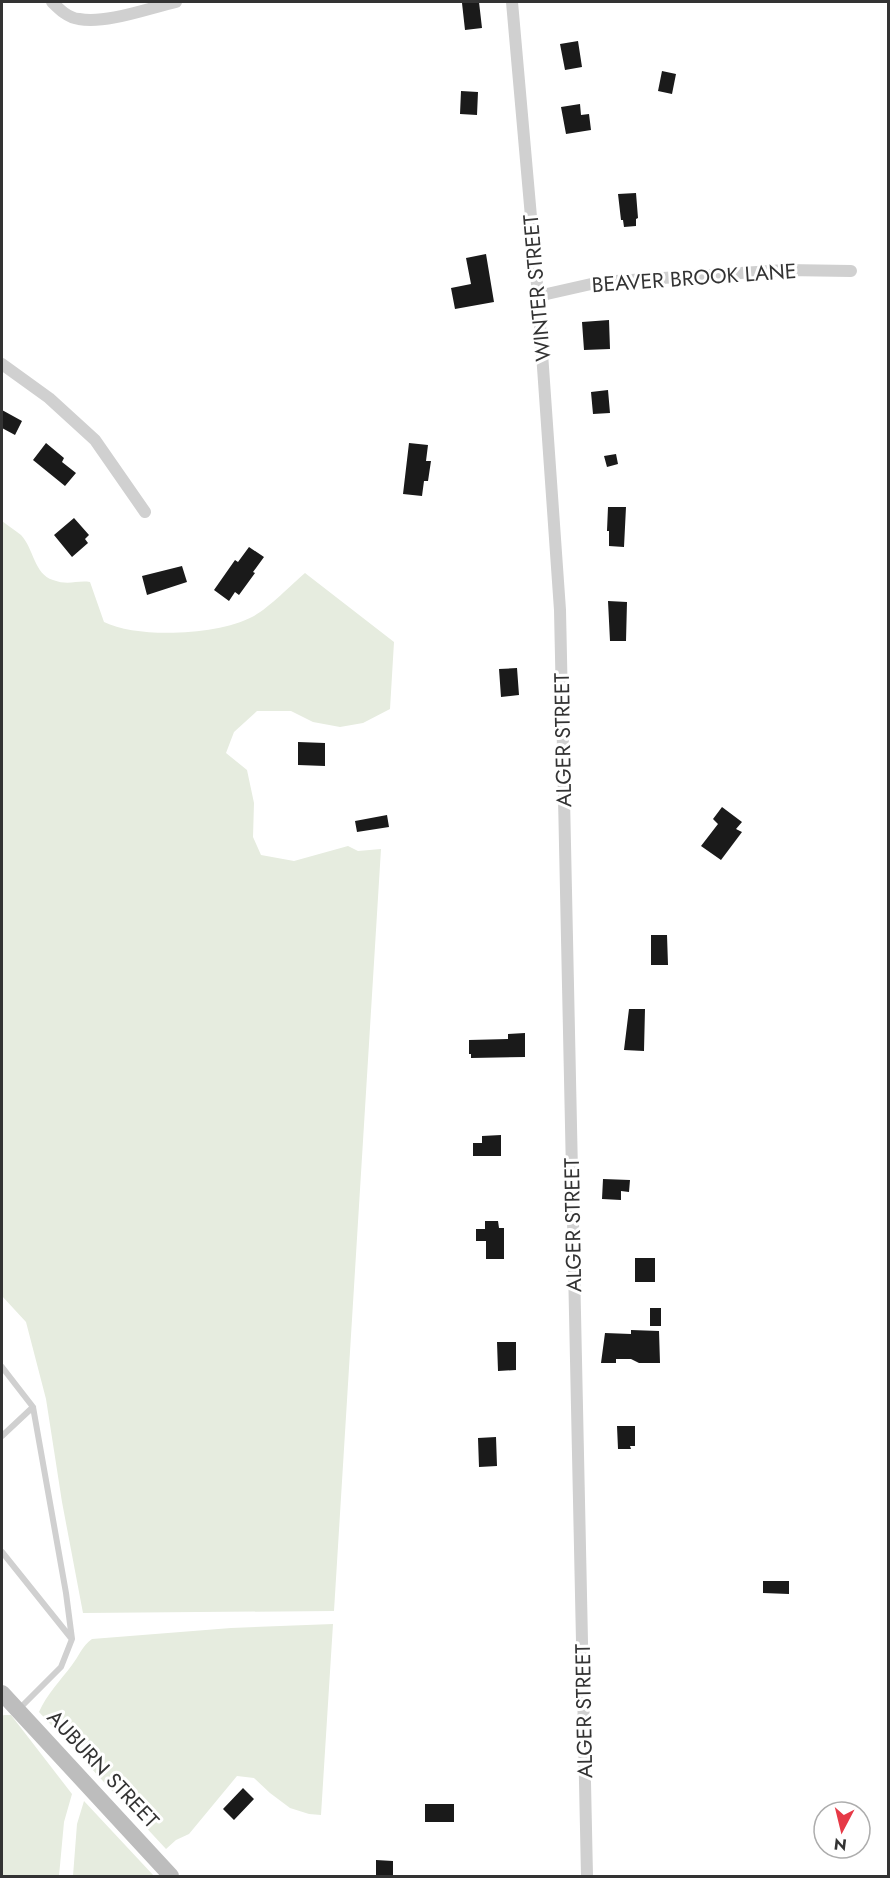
<svg xmlns="http://www.w3.org/2000/svg" width="890" height="1878" viewBox="0 0 890 1878" font-family="Jost,sans-serif">
  <style>
    .green { fill: #e6ecdf }
    .building { fill: #1a1a1a }
    .lines { fill: none; stroke-linecap: round; stroke-linejoin: round }
    .lane { stroke: #d0d0d0; stroke-width: 6 }
    .street { stroke: #d0d0d0; stroke-width: 12 }
    .secondary { stroke: #bdbdbd; stroke-width: 16 }
    .labels { text-anchor: middle; stroke-width: 6; stroke-linejoin: round; paint-order: stroke }
    .street-label { font-size: 21px; fill: #333; stroke: #fff }
  </style>
  <rect width="100%" height="100%" fill="#fff"/>
  <path class="green" d="M2,521C8,526 15,530 21,535C34,549 34,574 53,580C69,586 76,580 90,582L104,622C138,639 218,635 252,617C268,609 291,585 305,573L394,642L390,709L363,723L340,727L313,722L291,711H257L234,732L226,753L247,770L254,803L253,837L261,855L294,861L348,846L358,851L381,849L334,1611L83,1613L62,1502L46,1399L26,1322L2,1296Z
    M333,1624L321,1815L309,1814L290,1808L270,1793L254,1778L237,1776L189,1834L176,1840L166,1849L39,1712C47,1694 60,1681 72,1665C79,1656 82,1646 92,1639L231,1628Z
    M4,1715H11L72,1794L64,1822L59,1876H2V1716Z
    M84,1801L154,1876H73L77,1824Z"/>
  <path class="building" d="M479,2L482,28L465,30L462,3Z
    M578,41L582,67L565,70L560,44Z
    M662,71L676,74L672,94L658,91Z
    M461,91L478,92L477,115L460,114Z
    M580,104L581,115L589,114L591,130L566,134L561,107Z
    M636,193L638,218L636,219V226L624,227L623,220H621L618,194Z
    M486,254L494,302L455,309L451,288L471,284L466,258Z
    M609,320L610,349L584,350L582,322Z
    M608,390L610,413L593,414L591,392Z
    M2,410L22,421L15,435L2,428Z
    M46,443L64,458L62,462L76,473L65,486L33,460Z
    M409,443L428,445L426,461H431L428,481H424L422,496L403,494Z
    M616,454L618,464L607,467L604,456Z
    M608,507H626L624,547L609,546V531H607Z
    M74,518L89,535L85,539L88,543L72,557L54,535Z
    M249,547L264,557L253,572L255,573L239,595L235,592L229,601L214,590L235,560L238,562Z
    M182,566L187,582L147,595L142,576Z
    M608,601L627,602L626,641H610Z
    M517,668L519,695L501,697L499,669Z
    M298,742L325,743V766L298,765Z
    M722,807L742,822L736,829L742,832L721,860L701,846L718,824L713,819Z
    M387,815L389,827L357,832L355,821Z
    M651,935H667L668,965H651Z
    M629,1009H645L644,1051L624,1050Z
    M525,1033V1057L471,1058V1054H469V1040L508,1039V1034Z
    M501,1135V1156H473V1143H482V1136Z
    M603,1179L630,1180L629,1192L621,1191V1200L602,1199Z
    M485,1221H498L499,1228H504V1259H486V1241H476V1229H485Z
    M635,1258H655V1282H635Z
    M650,1308H661V1326H650Z
    M631,1330L659,1331L660,1363H639L631,1359H616V1363H601L605,1333L631,1334Z
    M497,1342H516V1370L498,1371Z
    M617,1426H635V1446H630L631,1449H618Z
    M496,1437L497,1466L479,1467L478,1438Z
    M763,1581H789V1594L763,1593Z
    M243,1788L254,1799L234,1820L223,1809Z
    M425,1804H454V1822H425Z
    M376,1860L393,1861V1876H376Z"/>
  <g class="lines">
    <path class="lane" d="M2,1367L33,1407L66,1593L72,1639L61,1667L18,1710
      M2,1436L33,1407
      M2,1552L71,1638"/>
    <path class="street" d="M52,2C59,9 68,18 79,19C107,24 149,8 176,2
      M512,2L538,296L560,610L587,1876
      M538,296L600,282L786,270L851,271
      M2,364L49,398L95,440L145,512"/>
    <path class="secondary" d="M2,1693L171,1876"/>
  </g>
  <g class="labels">
    <g class="street-label">
      <text transform="translate(694 278) rotate(-4)" y="7">BEAVER BROOK LANE</text>
      <text transform="translate(537 288) rotate(-95)" y="7">WINTER STREET</text>
      <text transform="translate(563 740) rotate(-91)" y="7">ALGER STREET</text>
      <text transform="translate(573 1225) rotate(-91)" y="7">ALGER STREET</text>
      <text transform="translate(584 1711) rotate(-91)" y="7">ALGER STREET</text>
      <text transform="translate(103 1769) rotate(47)" y="7">AUBURN STREET</text>
    </g>
  </g>
  <rect width="890" height="1878" fill="none" stroke="#333333" stroke-width="6"/>
  <g transform="translate(842 1830) rotate(187)"><circle r="28" fill="#ffffff" stroke="#adadad" stroke-width="1.5"/>
  <path d="M0-4.5L10 22L0 15L-10 22Z" fill="#e63946"/>
  <text y="-9" font-size="16" font-weight="bold" text-anchor="middle" fill="#333333">N</text>
  </g>
</svg>
